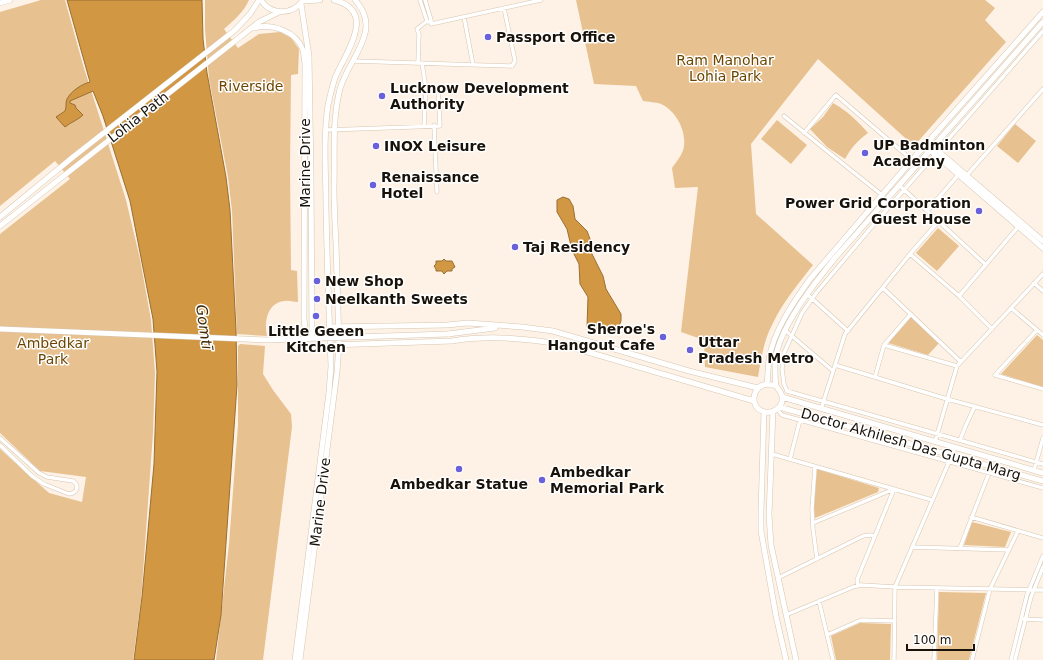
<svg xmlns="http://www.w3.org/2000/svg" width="1043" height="660" viewBox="0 0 1043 660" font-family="'DejaVu Sans',sans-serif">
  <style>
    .green { fill: #e8c190 }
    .water { fill: #d19743; stroke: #9a6f32 }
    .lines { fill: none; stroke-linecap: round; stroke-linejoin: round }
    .street-casing { stroke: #d7c6b1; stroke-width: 4.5 }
    .secondary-casing { stroke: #d7c6b1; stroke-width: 6 }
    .street { stroke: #fff; stroke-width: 3.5 }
    .secondary { stroke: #fff; stroke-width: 5 }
    .secondary-bridge-casing { stroke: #d7c6b1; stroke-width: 6; stroke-linecap: butt }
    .secondary-bridge { stroke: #fff; stroke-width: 5 }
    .poi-dot { fill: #6a60d9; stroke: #fff; stroke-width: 1.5 }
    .labels { text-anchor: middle; stroke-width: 3; stroke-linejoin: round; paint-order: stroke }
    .poi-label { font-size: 14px; font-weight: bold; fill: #18120a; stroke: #fff; text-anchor: start }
    .park-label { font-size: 14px; fill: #6c4600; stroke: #fff }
    .street-label { font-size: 14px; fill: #18120a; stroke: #fff }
    .water-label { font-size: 15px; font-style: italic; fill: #402803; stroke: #fff }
  </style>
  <rect width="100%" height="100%" fill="#fdf2e5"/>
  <path class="green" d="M41,0H65L83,65L126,200L140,259L151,320L155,373L153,433L141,600L133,660H0V449L49,493L82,502L86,477L40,471L0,433V234L70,179L55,161L0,206V12Z
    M205,0H249C244,12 233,21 224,29L238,48L259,34L280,32L291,38L299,49L298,74L291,75L290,167L291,270L297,271L298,302C294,302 289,300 285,301C267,302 264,323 267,336L237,334L232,211L228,177L209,79L205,29Z
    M576,0H985L995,8L985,20L1006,42L914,146L818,59L751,144L756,214L813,265C798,284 783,302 773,323C764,339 761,359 758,377L705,367L704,340L681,332L698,187L675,188L672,168C677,161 683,154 684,146C686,130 676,111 661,104C656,102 648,102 643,101L636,86L594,84Z
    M833,103C847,111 857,120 868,133C858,140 851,148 845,159L827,147L810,129L823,117Z
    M777,120L807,145L791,164L761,139Z
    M1015,124L1036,141L1018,163L997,146Z
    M938,228L959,246L937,271L916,253Z
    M911,317L939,343L928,355L888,343Z
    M1037,335L1043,340V387L1001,374Z
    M240,344L265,346L263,374L273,390L291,414L292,427L263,660H216L229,544L238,425V346Z
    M817,469L879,488L878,492L815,518L814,507Z
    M972,522L1011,532L1005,547L964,545Z
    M939,592L986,593L969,660H937Z
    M860,623L891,624L890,660H836L831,636Z"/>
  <path class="water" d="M67,0H202L203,39L207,73L226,177L230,210L236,330L237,385L221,615L214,660H134L142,597L154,464L157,372L153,319L130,201L103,116L93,91L70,101V103L75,105L76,108L83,115C78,120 71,122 65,127L56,117L65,111C67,107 65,103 67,99C71,91 82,84 90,82Z
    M563,197L569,199L573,206L575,219L587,231L590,239L592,254L603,276L606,289L621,314V321L619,326L614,332L606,334L594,332L587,327L588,297L580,284L579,264L572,250L567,229L557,212V200Z
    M444,259L446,261H452L455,267L452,269V271H447L444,274L442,271H436V269L434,266L436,264V261H442Z"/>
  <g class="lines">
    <defs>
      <path id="street" d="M420,0L427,21L428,22
        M425,0L431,20V24
        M464,17L473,65
        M431,24L541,0
        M1043,31L869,230L817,292L802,313L784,353L782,369L784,384L787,391L1043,464
        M353,61L512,66L515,61L504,8
        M418,63L419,34L417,29L427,21
        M422,63L426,89L424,126
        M784,116L827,151L882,195
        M434,125L437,192
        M326,130L440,126L438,89H426
        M804,133L836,95L912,160
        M967,175L1043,89
        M899,185L985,264
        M927,211L959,174
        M910,254L959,296L992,329
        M1034,283L1043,291
        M883,288L961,362
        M807,294L848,331
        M959,296L1018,227
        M1011,308L1043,335
        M1037,330L995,375L1043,389
        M786,331L833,371
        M884,345L957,366
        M835,365L947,399L1043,425
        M875,377L884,345L911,314
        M777,409L782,415L800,420L1043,488
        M821,409L845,334L910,254L938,222
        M0,438L39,473L47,477L73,481C80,486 77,493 69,494L44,484L32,476L0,445
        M960,440L966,425L975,406
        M935,442L957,366L1043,274
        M772,454L932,500
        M790,459L800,420
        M815,467L812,509L813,529L817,559
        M1034,470L1043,438
        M971,517L1043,538
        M813,523L894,489
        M912,547L1009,550
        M960,548L989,473
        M778,578L863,536L870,535L875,536
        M858,586L857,580L894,489
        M819,601L833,660
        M786,615L853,587L861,585L895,587L1043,590
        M1024,619L1043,620
        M827,635L861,620L895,621
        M894,660L895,587L955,448
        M934,660L937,588
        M972,660L990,589L1018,531
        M1011,660L1027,595L1043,556
        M1015,660L1031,597L1043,567"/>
      <path id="secondary" d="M261,0C271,16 293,15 303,0
        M303,1L320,0
        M0,3L10,0
        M301,4L309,56L311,174L312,338
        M254,28C272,23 296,31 303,50C304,54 304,59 305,63L304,319L306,338
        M931,145L1043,241
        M929,149L1043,248
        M0,217L73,157L235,30L250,14L259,0
        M0,226L240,37L259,22L279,12
        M329,327L447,325L468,323L522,327L553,331L689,371L758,388
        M0,329L267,340L322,338
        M448,334L495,328
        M330,345L452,341C488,335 527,338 564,345L754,401
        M767,384C768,376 768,367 769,359C774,330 793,303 810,279L912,160L1043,12
        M776,386C768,383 761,383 756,391C752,398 754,408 762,411C773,415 784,407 782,396C781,391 777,389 776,385C775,381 775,366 775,361C779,327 814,284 835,258L1043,22
        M782,397L1043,473
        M779,407L1043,481
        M773,411L769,515L771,545L796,660
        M764,412L761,511V531L776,616L786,660
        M295,660L329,392L331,366C329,314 327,261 326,208C326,174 323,139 328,105C330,96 332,87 335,78C344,55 379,11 334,0
        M300,660L337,372L339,344C338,311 337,278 336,244C335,225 334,206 334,187C335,156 332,124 339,93C345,61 385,32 355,0"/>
    </defs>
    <use href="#street" class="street-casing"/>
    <use href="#secondary" class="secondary-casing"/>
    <use href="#street" class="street"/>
    <use href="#secondary" class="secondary"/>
    <defs>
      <path id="secondary-bridge" d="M322,338L448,334"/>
    </defs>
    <use href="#secondary-bridge" class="secondary-bridge-casing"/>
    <use href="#secondary-bridge" class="secondary-bridge"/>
  </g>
  <g class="poi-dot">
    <circle cx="488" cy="37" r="4"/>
    <circle cx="382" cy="96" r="4"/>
    <circle cx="376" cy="146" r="4"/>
    <circle cx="865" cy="153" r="4"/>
    <circle cx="373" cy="185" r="4"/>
    <circle cx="979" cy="211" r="4"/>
    <circle cx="515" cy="247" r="4"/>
    <circle cx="317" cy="281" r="4"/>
    <circle cx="317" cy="299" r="4"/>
    <circle cx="316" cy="316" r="4"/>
    <circle cx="663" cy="337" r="4"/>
    <circle cx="690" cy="350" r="4"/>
    <circle cx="459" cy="469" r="4"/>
    <circle cx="542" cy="480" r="4"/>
  </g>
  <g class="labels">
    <g class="poi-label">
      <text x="496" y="42">Passport Office</text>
      <text x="390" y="93">Lucknow Development<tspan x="390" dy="16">Authority</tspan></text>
      <text x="873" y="150">UP Badminton<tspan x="873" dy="16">Academy</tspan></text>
      <text x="384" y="151">INOX Leisure</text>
      <text x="381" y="182">Renaissance<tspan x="381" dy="16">Hotel</tspan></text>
      <text x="971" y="208" text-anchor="end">Power Grid Corporation<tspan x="971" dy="16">Guest House</tspan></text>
      <text x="523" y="252">Taj Residency</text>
      <text x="325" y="286">New Shop</text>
      <text x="325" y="304">Neelkanth Sweets</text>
      <text x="655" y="334" text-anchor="end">Sheroe's<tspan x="655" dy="16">Hangout Cafe</tspan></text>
      <text x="316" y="336" text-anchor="middle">Little Geeen<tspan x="316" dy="16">Kitchen</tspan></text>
      <text x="698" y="347">Uttar<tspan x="698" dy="16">Pradesh Metro</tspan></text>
      <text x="550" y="477">Ambedkar<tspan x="550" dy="16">Memorial Park</tspan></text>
      <text x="459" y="489" text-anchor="middle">Ambedkar Statue</text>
    </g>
    <g class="park-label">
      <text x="725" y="65">Ram Manohar<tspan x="725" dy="16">Lohia Park</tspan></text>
      <text x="251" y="91">Riverside</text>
      <text x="53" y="348">Ambedkar<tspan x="53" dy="16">Park</tspan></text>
    </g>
    <g class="street-label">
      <text transform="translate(138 117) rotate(-38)" y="5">Lohia Path</text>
      <text transform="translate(305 163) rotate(-90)" y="5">Marine Drive</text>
      <text transform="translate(911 444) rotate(16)" y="5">Doctor Akhilesh Das Gupta Marg</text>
      <text transform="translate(320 502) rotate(-83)" y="5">Marine Drive</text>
    </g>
    <g class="water-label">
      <text transform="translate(204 327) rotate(82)" y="5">Gomtī</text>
    </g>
  </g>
  <path d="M907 644v6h67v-6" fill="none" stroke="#18120a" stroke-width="2"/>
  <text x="913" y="644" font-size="12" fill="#18120a" stroke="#ffffff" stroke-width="3" paint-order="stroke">100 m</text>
</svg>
